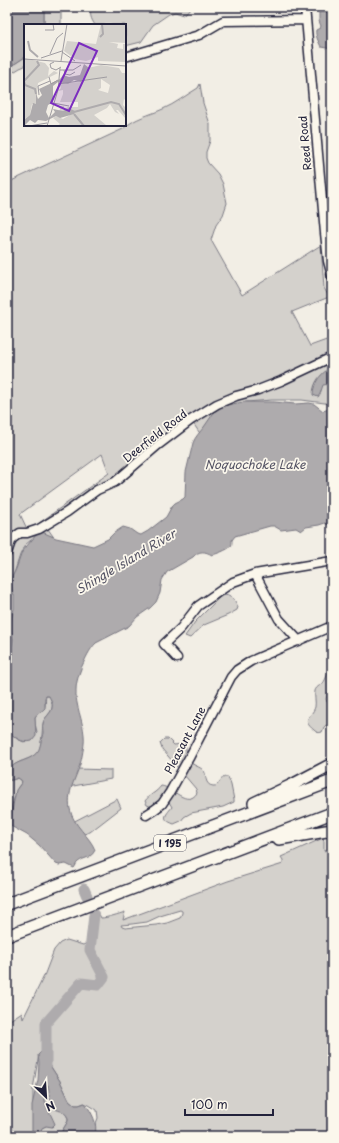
<svg xmlns="http://www.w3.org/2000/svg" width="339" height="1143" viewBox="0 0 339 1143" font-family="'Playpen Sans',sans-serif">
  <style>
    .green { fill: #d4d1cc; stroke: #7b7a84; fill-rule: evenodd }
    .water { fill: #aeabad; stroke: #76747f }
    .lines { fill: none; stroke-linecap: round; stroke-linejoin: round }
    .river { stroke: #aeabad; stroke-width: 11 }
    .minor-casing { stroke: #22223b; stroke-width: 11 }
    .highway-casing { stroke: #22223b; stroke-width: 14 }
    .minor { stroke: #fbf7ec; stroke-width: 8 }
    .highway { stroke: #fbf7ec; stroke-width: 11 }
    .labels { text-anchor: middle; stroke-width: 3.5; stroke-linejoin: round; paint-order: stroke }
    .shield { fill: #fbf7ec; stroke: #636270; stroke-width: 1 }
    .shield-label { font-size: 10px; font-weight: bold; fill: #22223b }
    .street-label { font-size: 11px; fill: #22223b; stroke: #fbf7ec }
    .water-label { font-size: 12px; font-style: italic; fill: #535263; stroke: #fbf7ec }
    .inset-river { fill: none; stroke: #aeabad; stroke-width: 2 }
    .inset-road { fill: none; stroke: #9f9ca1; stroke-width: 1 }
    .view { fill: #7b2cbf; fill-opacity: 0.15; stroke: #7b2cbf; stroke-width: 2 }
    .inset-edge { fill: none; stroke: #22223b; stroke-width: 2 }
  </style>
  <rect width="100%" height="100%" fill="#f2eee5"/>
  <filter id="ink" filterUnits="userSpaceOnUse"><feTurbulence type="fractalNoise" baseFrequency=".025" numOctaves="2"/><feDisplacementMap in="SourceGraphic" scale="8" xChannelSelector="R" yChannelSelector="G"/><feConvolveMatrix kernelMatrix="1 2 1 2 8 2 1 2 1" color-interpolation-filters="sRGB"/></filter>
  <g filter="url(#ink)">
    <path class="green" d="M44,7H63L61,12V25H44Z
      M92,7H191L184,15L175,12L169,14L153,25L141,42L125,46V25H95C91,19 89,14 92,7Z
      M25,57V66L20,68L7,76V67L16,63Z
      M200,84L203,103L210,124V141L206,152V158L208,163L218,174L223,184L227,203L223,215L216,225L211,240L242,295L321,245L324,288L329,297L292,312L310,346L332,338V366L326,371L332,377V404L302,400H272L246,402L203,438L193,423L48,529L55,539L31,540L25,545L20,555L7,595V183L123,129C134,118 150,115 163,109C175,104 186,95 198,88ZM102,454L109,473L28,531L20,514Z
      M223,594C231,594 235,600 238,607L237,610L228,615L204,625L190,638L185,636L195,622Z
      M331,661L332,662V688L328,692L326,699L327,702L332,704V728L326,725L324,727L322,732C319,733 317,733 314,730C300,719 312,717 315,707C316,702 314,696 315,691C316,686 323,685 325,680C328,675 329,668 329,662Z
      M46,696H49C51,700 53,703 52,708C51,714 43,718 43,724C42,730 42,747 38,752C28,763 11,759 7,776V730L17,739L24,742L37,732C36,727 33,719 36,715C39,711 44,711 45,706C46,702 45,699 46,696Z
      M164,739H168L174,745L183,744L185,745C187,750 186,756 189,760C192,766 200,766 204,771C207,775 204,785 213,786C221,787 218,776 228,777L231,785L234,800V802L223,807L191,813L184,817L181,821L174,824C161,819 165,816 172,807L169,802C160,801 154,809 147,805L145,801C150,794 156,793 161,786C173,787 187,808 197,793L196,789L162,749L160,743Z
      M77,769L111,770V779L68,787Z
      M7,778L9,780H12L18,778L21,780L22,782L18,787L12,805L11,816L7,822Z
      M117,799L121,808L90,832L84,834L67,825Z
      M323,838L324,841V851L332,848V1136H91L98,1118L97,1110L89,1105L84,1103L79,1105H75L69,1100L60,1081L51,1067L46,1053L39,1054L33,1089V1100L36,1136H7V1022L22,1012L23,1019L44,976L54,950L60,943L67,940L83,945L89,942C93,933 89,923 95,914H99L101,918C107,918 119,914 125,912L123,920L228,881L283,864V860L281,857ZM180,910L182,911V913L180,918L167,923L156,925L125,928L122,927L121,925L132,924L147,922L160,916Z
      M47,1082L68,1118V1121L59,1136H41L40,1133L41,1128L46,1126L50,1114C45,1103 41,1094 47,1082Z"/>
    <path class="water" d="M7,7H44V25H25V57L16,63L8,67Z
      M319,7H332V49L321,47C319,42 315,36 316,30L320,28L321,26L319,21Z
      M332,367V381L330,384L323,385L320,394L318,397L313,395C313,382 321,373 332,367Z
      M245,402H274L295,404L309,403L314,404L323,411L332,408V527L325,523L319,525L306,527L301,531L296,528L281,530L274,526H270L235,536L232,540C232,542 232,545 231,546C228,550 216,554 212,555C205,551 199,550 193,557L167,572L162,580L160,593L156,602L150,608L137,617L129,626L96,643C89,650 86,658 82,666C79,674 76,682 76,690C75,705 83,720 84,735C85,742 83,750 82,756C79,775 66,789 70,809C73,826 90,836 95,850C91,859 84,857 78,862C76,863 76,866 74,868L66,864L59,865L56,864L39,845L27,835L7,824V822L11,816L16,790L22,782L21,780L18,778L12,780H9L7,778C9,758 29,764 38,751C40,749 42,736 43,733C43,730 42,727 43,724C44,717 51,714 52,708C53,703 51,700 49,696H46L45,698V708C42,712 37,713 35,717L36,736L32,741C21,744 15,737 7,730V652L12,645L13,639L9,625L14,609V595L12,590L11,583L12,577L16,569L22,552L31,541L37,534L42,532L56,538L93,546L108,539L114,533L123,527L130,529L137,534L141,535L148,531L166,517L172,506L175,503L183,499L185,497L186,472L193,443C195,437 200,432 204,427C208,422 211,416 215,411C221,405 237,403 245,402Z
      M42,1051L46,1052L51,1067L60,1081L69,1100L75,1105H79L85,1103C92,1113 98,1123 95,1136H59L68,1121V1118C64,1109 57,1112 53,1107C48,1101 50,1092 48,1085L44,1087C42,1101 50,1112 55,1124L52,1127L46,1126L42,1128L40,1133L41,1136H32V1105L38,1080L39,1063L38,1055Z"/>
    <g class="lines">
      <path class="river" d="M84,889L87,896
        M46,1066V1023L81,983L98,985L104,977L90,950L94,915"/>
      <defs>
        <path id="minor" d="M305,7L325,233L328,261L332,276
          M125,57L199,35L223,21L306,20
          M7,553L12,539L20,533H27L39,529L67,512L97,490L115,482L158,445L191,420L217,404L236,396L258,390L281,381L332,357
          M255,574L279,619L299,641
          M177,658L164,644L181,628L198,606L233,582L255,574L332,561
          M146,815L154,810L162,804L170,792L190,756L231,677L237,670L251,661L332,626"/>
        <path id="highway" d="M254,803L292,785L332,764
          M279,839L332,830
          M7,904L332,781
          M7,936L332,813"/>
      </defs>
      <use href="#minor" class="minor-casing"/>
      <use href="#highway" class="highway-casing"/>
      <use href="#minor" class="minor"/>
      <use href="#highway" class="highway"/>
    </g>
  </g>
  <g class="labels">
    <rect class="shield" x="154" y="835" width="32" height="16" rx="3"/>
    <g class="shield-label">
      <text x="170" y="847">I 195</text>
    </g>
    <g class="street-label">
      <text transform="translate(305 143) rotate(-95)" y="4">Reed Road</text>
      <text transform="translate(155 436) rotate(-38)" y="4">Deerfield Road</text>
      <text transform="translate(185 740) rotate(-62)" y="4">Pleasant Lane</text>
    </g>
    <g class="water-label">
      <text x="255" y="469">Noquochoke Lake</text>
      <text transform="translate(126 562) rotate(-31)" y="4">Shingle Island River</text>
    </g>
  </g>
  <g transform="translate(24 24)">
    <rect width="102" height="102" fill="#f2eee5"/>
    <path d="M77,0H102V19L85,18L94,20L93,24L99,25V20H102V38L74,37V33L62,37L51,35L40,27L43,17L72,20ZM0,34L21,39L25,44L24,52L30,47L34,49L14,59L12,80H8L6,91L0,96ZM77,41L95,44L98,49H102V77L100,75L99,81L102,84V95L94,86H92L95,90L91,88L86,80L83,84L70,91L82,101L91,102H33L36,100L29,94L32,92L39,95L51,88L46,84L41,87L32,88L36,86L35,82H40V86L44,83H54V78H36L39,70V66L34,67L37,64L35,59L57,58L64,44ZM77,55L86,61L84,69L74,66L77,64Z" fill="#d4d1cc" fill-rule="evenodd"/>
    <path d="M60,40L65,44L57,58L50,56L44,60L34,58L29,62V78L24,81L22,88L25,94L31,88L29,85L39,87L45,84L51,87L50,90L36,94L32,92L22,97L14,96L11,99L6,96L0,102V96L6,91L9,79L12,80V69L14,75L18,71L15,65L36,55L39,51L45,53L56,51Z" fill="#aeabad"/>
    <path class="inset-river" d="M76,13L79,10L78,0M4,17L6,26L14,33M12,70L11,65L1,61L0,57L15,41L13,37M50,88L87,78L95,80L102,91M50,90L60,102"/>
    <path class="inset-road" d="M21,6H30L29,0M38,28L51,37M26,30L33,14L39,9M17,34L38,27M0,35L102,42M37,37L43,0M30,38L26,40L27,44L32,46L37,43M36,46H49L57,41M40,46L41,50L46,51L51,48M25,53L27,60L34,56M34,60L83,53M15,71L14,62L26,57M29,79L45,82M5,102L23,99M23,102L34,66L36,44"/>
    <path class="view" d="M55,19L73,27L45,87L27,79Z"/>
    <rect width="102" height="102" class="inset-edge"/>
  </g>
  <rect width="339" height="1143" fill="none" stroke="#fbf7ec" stroke-width="24"/>
  <rect x="12" y="12" width="315" height="1119" fill="none" stroke="#22223b" stroke-width="1.5" filter="url(#ink)"/>
  <g transform="translate(46 1097) rotate(155)" stroke="#fbf7ec" stroke-width="3" paint-order="stroke">
  <path d="M0-3L7 15L0 10L-7 15Z" fill="#22223b"/>
  <text y="-6" font-size="11" font-weight="bold" text-anchor="middle" fill="#22223b">N</text>
  </g>
  <path d="M185 1109v6h88v-6" fill="none" stroke="#22223b" stroke-width="2"/>
  <text x="191" y="1109" font-size="12" fill="#22223b" stroke="#fbf7ec" stroke-width="3" paint-order="stroke">100 m</text>
</svg>
